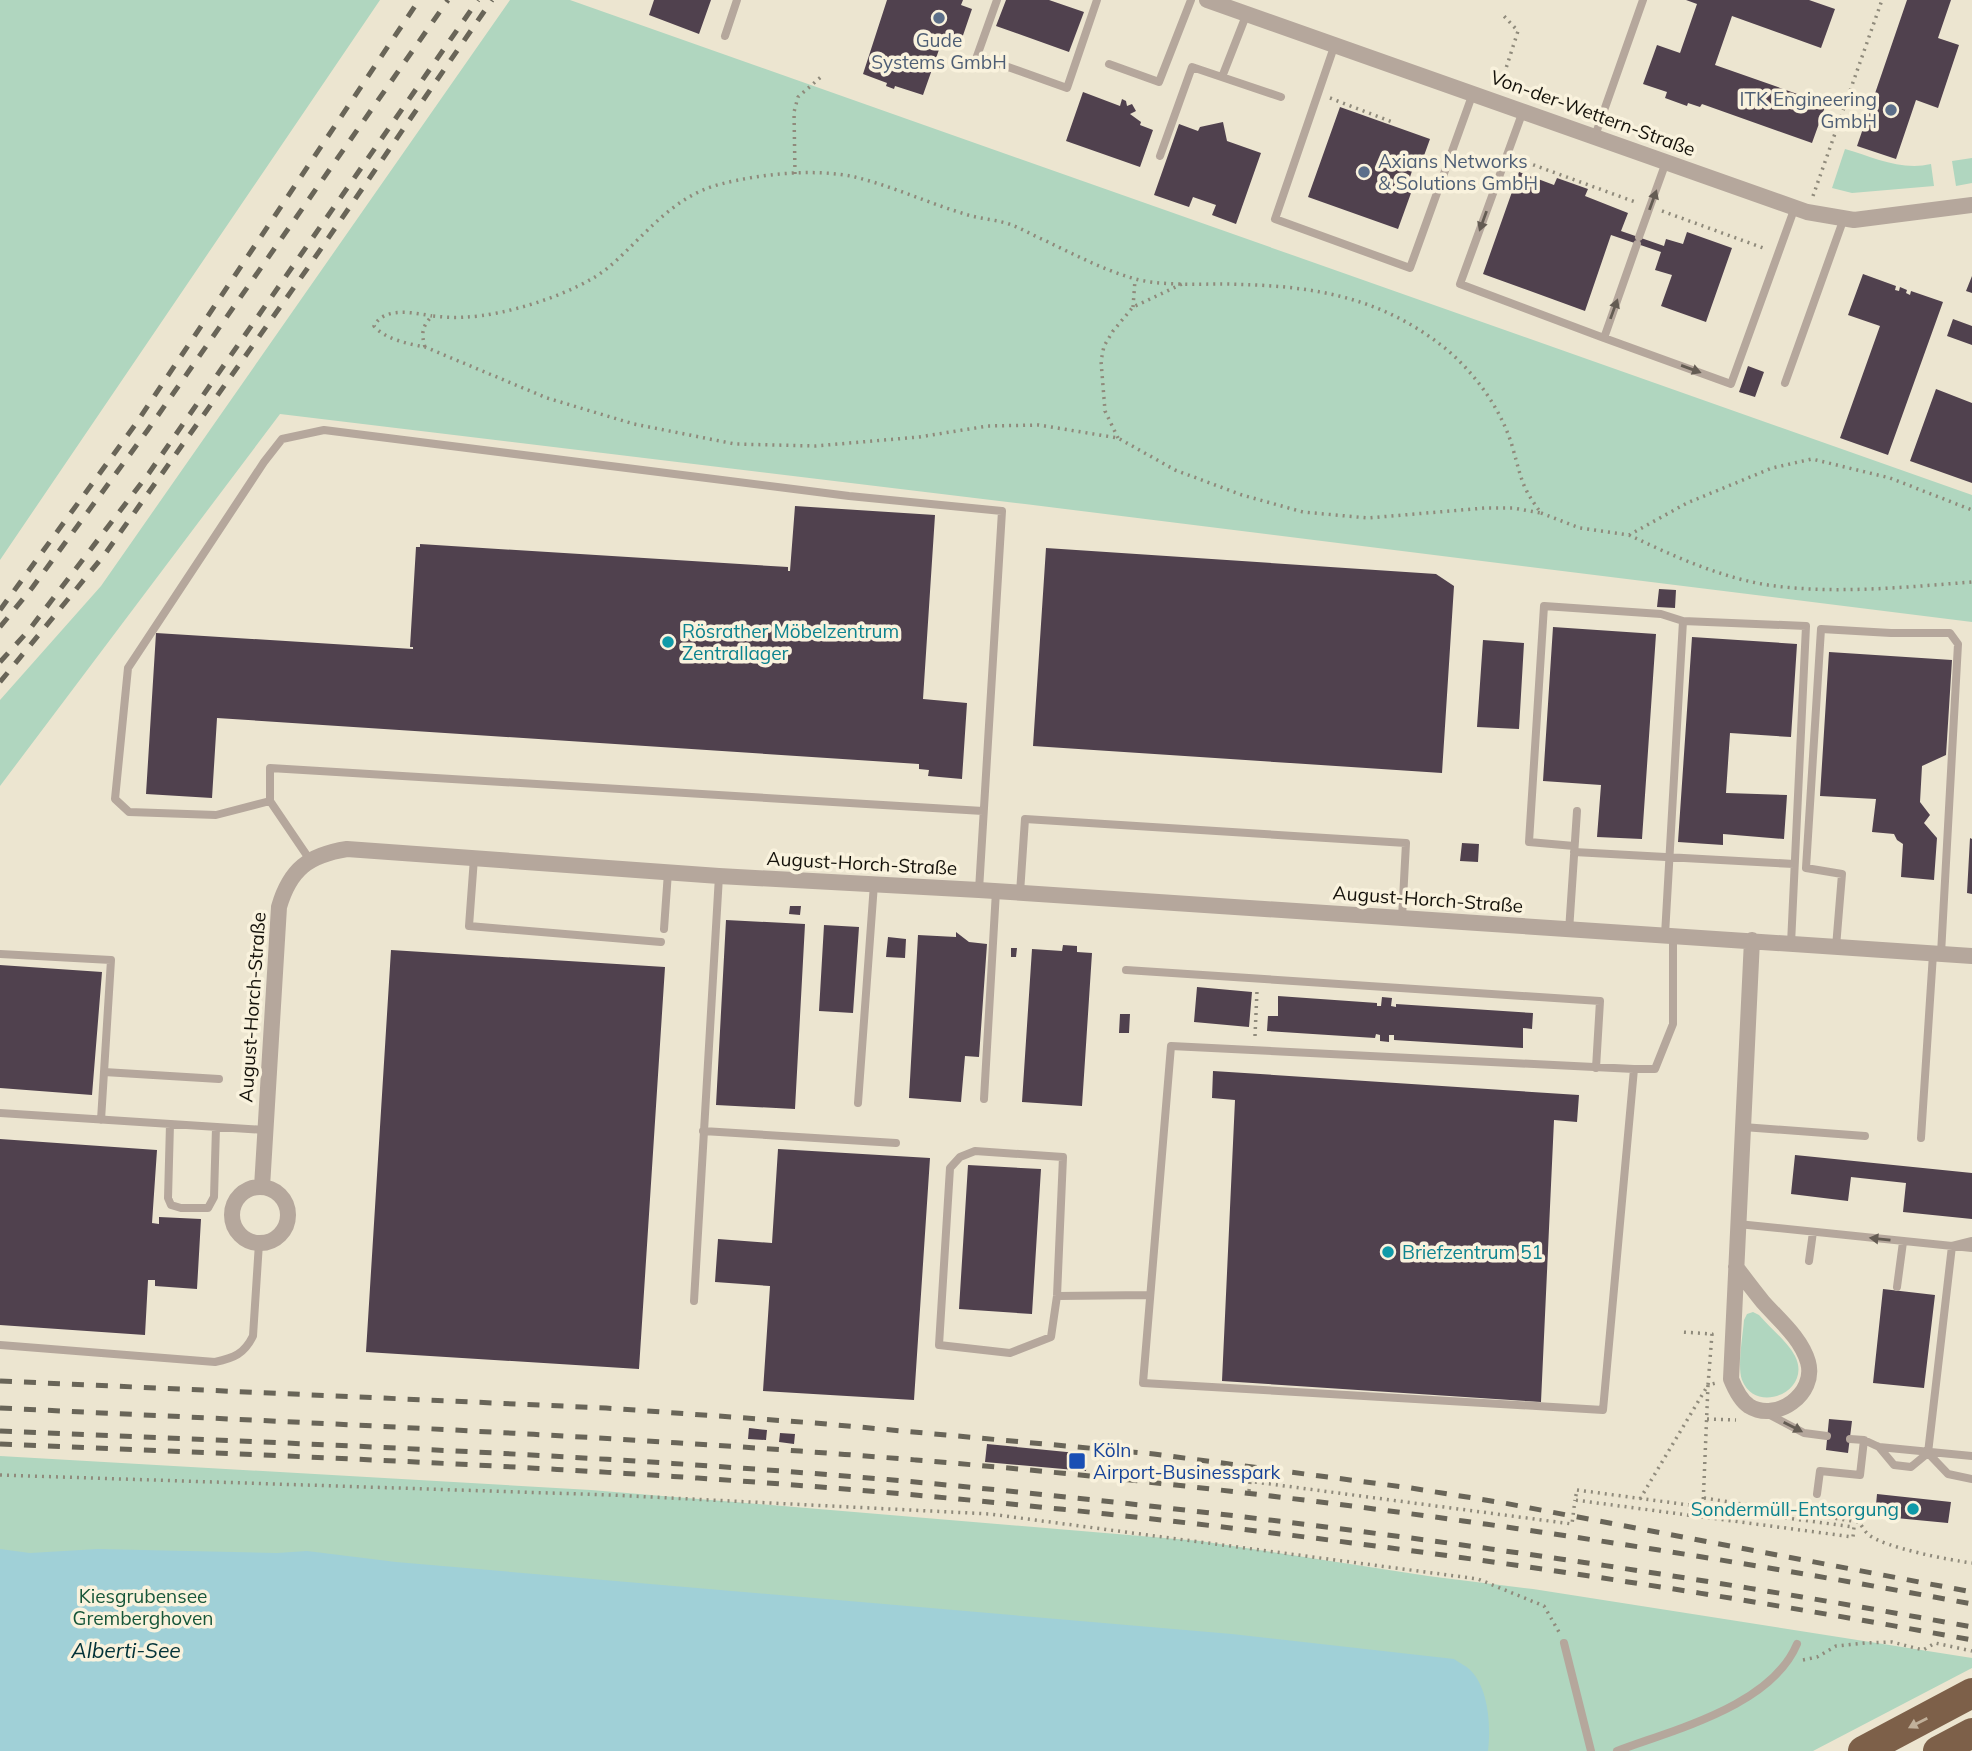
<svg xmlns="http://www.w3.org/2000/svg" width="1972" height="1751" viewBox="0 0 1972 1751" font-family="Mulish,sans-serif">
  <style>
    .green { fill: #b0d6bf }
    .water { fill: #a0d0d7 }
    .building { fill: #50414e }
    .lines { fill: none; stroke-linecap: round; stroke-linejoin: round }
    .path { stroke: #8f8a7b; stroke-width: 3.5; stroke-dasharray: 2 5; stroke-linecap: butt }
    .service { stroke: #b5a79c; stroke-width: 8 }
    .minor { stroke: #b5a79c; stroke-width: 16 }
    .motorway { stroke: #7d6049; stroke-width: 30 }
    .rail { stroke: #696558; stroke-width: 5; stroke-dasharray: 12 12; stroke-linecap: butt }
    .path-bridge { stroke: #8f8a7b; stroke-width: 3.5; stroke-dasharray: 2 5; stroke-linecap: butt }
    .oneway { fill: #645c53 }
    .oneway2 { fill: #c1b09a }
    .service-dot { fill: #5c6f8a; stroke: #f9f2dd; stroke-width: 2.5 }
    .culture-dot { fill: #0f9aa8; stroke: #f9f2dd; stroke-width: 2.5 }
    .transit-dot { fill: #1a4fb4; stroke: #f9f2dd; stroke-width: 2.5 }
    .labels { text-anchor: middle; stroke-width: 7; stroke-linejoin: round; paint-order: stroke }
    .service-label { font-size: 19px; fill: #4e5e75; stroke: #f9f2dd }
    .street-label { font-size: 19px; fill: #14110a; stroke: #f9f2dd }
    .culture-label { font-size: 19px; fill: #0d838f; stroke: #f9f2dd; text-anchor: start }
    .transit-label { font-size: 19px; fill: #164399; stroke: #f9f2dd; text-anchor: start }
    .park-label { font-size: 19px; fill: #165639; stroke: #f9f2dd }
    .water-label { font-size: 21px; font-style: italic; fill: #023238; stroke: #f9f2dd }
  </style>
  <rect width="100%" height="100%" fill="#ece5d0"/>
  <path class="green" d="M0,0H380L0,560Z
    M510,0H570L1972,495V622L1025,504L280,414L0,786V700L101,586Z
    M1845,149C1873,157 1901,171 1931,164L1934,186L1852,193L1832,188Z
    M1972,158V183L1956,186L1952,161Z
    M1753,1312L1759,1315C1770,1328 1787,1341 1795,1356C1813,1391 1756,1416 1742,1380C1737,1366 1743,1335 1744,1320L1747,1314Z
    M0,1456L591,1490L1200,1541L1428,1576L1533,1589L1972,1658V1668L1813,1751H0Z"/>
  <path class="water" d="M0,1549L30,1553L98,1549L277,1553L307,1551L396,1562L1232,1634L1454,1659C1458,1662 1464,1665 1468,1668C1489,1686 1491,1726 1488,1751H0Z"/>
  <path class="building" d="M654,0H711L699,34L649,15Z
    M887,0H963L961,5L972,9L958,50L941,44L923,95L895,86L894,89L886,86L887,83L863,74Z
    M1006,0H1049L1084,12L1069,52L996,26Z
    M1686,0H1809L1835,9L1821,48L1732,16L1715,65L1826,104L1812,143L1702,104L1700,107L1688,103L1687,106L1665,98L1667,92L1643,84L1657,45L1680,53L1697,4Z
    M1907,0H1951L1938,38L1959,45L1938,108L1916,100L1896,159L1857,146Z
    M1083,92L1120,106L1122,99L1126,101L1127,106L1132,104L1136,111L1130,114L1141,122L1140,125L1153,130L1140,167L1066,141Z
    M1340,107L1430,139L1421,164L1415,162L1409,180L1415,182L1398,229L1308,197Z
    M1223,122L1227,141L1261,153L1236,224L1212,215L1216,205L1193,197L1189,207L1154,195L1179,124L1198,131L1200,127Z
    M1519,172L1554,185L1557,178L1588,189L1585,196L1628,213L1621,231L1664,246L1666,239L1683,244L1687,232L1732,248L1706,322L1661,306L1672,275L1655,270L1661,252L1611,235L1585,311L1483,274Z
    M1863,274L1896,286L1895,290L1899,291L1900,287L1907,290L1906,293L1910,295L1911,291L1943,302L1888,455L1840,438L1880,326L1848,315Z
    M1972,276V293L1966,291Z
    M1953,319L1972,326V345L1947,336Z
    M1748,366L1764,372L1755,397L1739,392Z
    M1936,389L1972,403V483L1910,461Z
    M795,506L935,515L923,699L967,703L962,779L928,776L929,770L919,769V764L217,718L212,798L146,794L156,633L413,649V647H410L416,547H420V544L788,567V571H790Z
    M1046,548L1436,574L1454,586L1442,773L1033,746Z
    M1659,589L1676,590L1675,608L1657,607Z
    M1553,627L1656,634L1642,839L1597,837L1601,785L1543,781Z
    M1692,637L1797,644L1791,737L1730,733L1726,793L1787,795L1784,839L1723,834V845L1678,842Z
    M1483,640L1524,643L1519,729L1477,727Z
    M1829,652L1952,660L1946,755L1922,766L1920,802L1930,815L1924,823L1937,838L1934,880L1901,877L1903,844L1897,840L1894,834L1872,832L1876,799L1820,796Z
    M1970,838L1972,839V894L1967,893Z
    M1462,843L1479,844L1478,862L1460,861Z
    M790,906H801L800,915L789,914Z
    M726,920L805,924L795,1109L716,1105Z
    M824,925L859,927L853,1013L819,1011Z
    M956,932L969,942L987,944L979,1057L965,1056L961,1102L909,1098L918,935L956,937Z
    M888,937L906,939L905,958L886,957Z
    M1063,945L1077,946V952L1092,953L1082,1106L1022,1102L1032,949L1062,951Z
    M1011,948H1017L1016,957H1011Z
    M391,950L665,967L639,1369L366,1352Z
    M0,965L102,972L92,1095L0,1088Z
    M1197,987L1252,992L1249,1027L1194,1022Z
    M1278,996L1377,1003V1006H1381L1382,997L1392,998L1391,1006L1396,1007V1004L1533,1013L1532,1029L1523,1028V1048L1394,1040V1035H1389V1042L1380,1041V1035L1376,1034L1375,1038L1267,1031L1268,1016H1278Z
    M1120,1014H1130L1129,1033H1119Z
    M1213,1071L1579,1095L1577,1122L1554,1120L1541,1402L1222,1381L1235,1100L1212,1098Z
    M0,1139L157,1150L152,1223L159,1224V1217L201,1219L197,1289L155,1286V1280H148L145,1335L0,1325Z
    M778,1149L930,1158L914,1400L763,1391L770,1286L715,1282L718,1239L772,1243Z
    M1795,1155L1972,1173V1219L1903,1212L1906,1183L1851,1177L1848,1201L1791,1194Z
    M968,1165L1041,1169L1032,1314L959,1309Z
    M1883,1289L1935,1295L1924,1388L1873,1383Z
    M1829,1419L1852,1421L1848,1453L1826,1450Z
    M749,1428L767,1430L766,1440L748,1439Z
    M780,1433L795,1434L794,1444L779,1442Z
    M987,1444L1087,1454L1086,1471L985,1462Z
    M1877,1494L1951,1502L1948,1523L1875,1516Z"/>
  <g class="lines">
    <path class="path" d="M1500,87L1518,31L1502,14
      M1330,98L1392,122
      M1520,160L1638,203
      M795,174L794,112L798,97L822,76
      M1813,196L1882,0
      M1662,211L1766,249
      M1133,307L1135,280
      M425,347C421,333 422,327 432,316C443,317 454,318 465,317C505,316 578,293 609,267C645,236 672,196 721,184C760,174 815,168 855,177C892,186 928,203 965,214C979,219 994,219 1009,224C1021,228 1032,235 1044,240C1073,254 1102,269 1132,278C1158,286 1195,284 1222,284C1306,285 1378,294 1446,349C1476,374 1503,412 1513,449C1522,480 1521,486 1541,513L1513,508H1485L1368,518L1303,512L1242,495L1175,470L1118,438L1039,425L988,426L919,437L815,446L735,444L634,424L547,398L425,347C408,344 385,339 374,326C384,306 415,313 432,316
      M1118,438L1105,411L1101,361L1104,346L1113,331L1133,307L1182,284
      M1541,513L1580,528L1629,535L1687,503L1772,468L1812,459L1890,478L1972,510
      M1629,535C1673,556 1726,580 1775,586C1839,594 1907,587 1972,582
      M1255,1036L1257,991
      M1707,1419L1736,1420
      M0,1475L611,1495L990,1514L1478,1579L1544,1606L1559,1632
      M1577,1490L1854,1527L1853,1537L1575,1500Z
      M1249,1491L1251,1471
      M1704,1498L1859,1522C1862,1526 1865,1532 1869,1535C1886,1548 1949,1560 1972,1563
      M1640,1499L1708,1385L1712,1334L1682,1332
      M1703,1506L1708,1385L1716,1383
      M1803,1660L1817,1657L1836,1646L1865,1643L1892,1642L1923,1650L1935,1643L1972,1651"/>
    <path class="service" d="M997,0L977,56L1067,88L1097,0
      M725,36L737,0
      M1335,44L1275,219L1410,268L1473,93
      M1109,64L1159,82L1191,0
      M1222,77L1247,13
      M1523,111L1460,284L1604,338L1637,244
      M1595,136L1643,0
      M1160,156L1192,67L1281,97
      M1639,237L1666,162
      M1604,338L1731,384L1795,207
      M1785,383L1844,218
      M270,801V768L983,811
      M1574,846L1529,842L1544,606L1661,614L1683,621
      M1574,852L1794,864
      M474,858L469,926L661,942
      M310,860L270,801L216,815L129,812L115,799L128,668L264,462L282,439L324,430L849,496L1002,511L979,890
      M1020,893L1025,819L1406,843L1402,918
      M664,929L668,872
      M1569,931L1577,811
      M1665,935L1683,621L1806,626L1791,944
      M1836,947L1842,874L1806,868L1821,629L1891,633H1950L1958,644L1941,954
      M0,954L111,960L101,1120
      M1126,970L1600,1001L1596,1068
      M1171,1046L1634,1069L1603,1410L1143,1383Z
      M1634,1069H1655L1673,1024V936
      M104,1072L219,1079
      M984,1099L996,891
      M858,1103L874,884
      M0,1113L265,1130
      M170,1124L168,1198L171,1205L181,1208H208L214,1197L216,1127
      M1743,1127L1865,1136
      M703,1131L896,1143
      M1921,1138L1933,954
      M975,1151L1063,1157L1057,1296L1051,1337L1010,1353L939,1345L950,1168L960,1157Z
      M1738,1224L1972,1248
      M1809,1261L1813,1232
      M1897,1287L1903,1242
      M1057,1296L1150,1295
      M694,1301L719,876
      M0,1345L215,1362C234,1358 244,1354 253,1336L259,1243
      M1768,1414L1804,1433L1827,1436
      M1850,1439L1864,1440L1879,1447L1972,1456
      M1879,1447L1894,1465L1911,1467L1928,1453L1952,1246L1972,1241
      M1928,1453L1948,1474L1972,1479
      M1817,1494L1820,1471L1860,1475L1864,1440
      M1564,1643L1591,1751
      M1617,1751C1675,1729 1771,1706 1797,1644"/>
    <path class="minor" d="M1207,0L1807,212L1854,220L1972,205
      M262,1187L279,907C290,869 309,855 347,849L719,876L979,890L1972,956
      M232 1215a28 28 0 1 1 56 0a28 28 0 1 1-56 0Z
      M1736,1267C1745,1279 1754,1291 1763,1302C1779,1320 1801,1338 1808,1362C1817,1394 1776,1423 1749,1406C1740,1400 1735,1389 1731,1379L1752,940"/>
    <path class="motorway" d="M1863,1751L1972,1693
      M1938,1751L1972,1733"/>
    <path class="rail" d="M0,610L135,425L419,0
      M0,627L32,588L147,431L448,0
      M0,662L29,630L149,473L478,0
      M0,682L105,554L307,269L492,0
      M0,1381L606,1408L815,1423L1154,1454L1411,1488L1504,1503L1972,1592
      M0,1408C305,1423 611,1435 916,1460C1269,1489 1623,1539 1972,1604
      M0,1431C308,1444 618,1455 926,1483C1276,1516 1626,1563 1972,1627
      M0,1444C309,1457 618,1468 926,1496C1276,1528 1625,1576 1972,1640"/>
    <path class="path-bridge" d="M1255,1482L1572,1524L1575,1500"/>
  </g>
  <defs><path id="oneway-solid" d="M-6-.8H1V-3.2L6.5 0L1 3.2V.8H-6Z" transform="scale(1.75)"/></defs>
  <g class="oneway">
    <use href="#oneway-solid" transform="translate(1653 200) rotate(-70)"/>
    <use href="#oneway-solid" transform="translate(1483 221) rotate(110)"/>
    <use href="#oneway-solid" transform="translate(1614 309) rotate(-70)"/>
    <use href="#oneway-solid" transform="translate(1691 369) rotate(20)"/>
    <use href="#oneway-solid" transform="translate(1880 1239) rotate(-174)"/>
    <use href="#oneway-solid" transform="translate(1793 1427) rotate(27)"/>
  </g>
  <use class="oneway2" href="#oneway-solid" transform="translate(1918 1723) rotate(153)"/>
  <g class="service-dot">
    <circle cx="939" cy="18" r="7"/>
    <circle cx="1891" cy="110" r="7"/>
    <circle cx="1364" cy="172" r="7"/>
  </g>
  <g class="culture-dot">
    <circle cx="668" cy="642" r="7"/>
    <circle cx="1388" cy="1252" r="7"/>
    <circle cx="1913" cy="1509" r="7"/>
  </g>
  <rect class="transit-dot" x="1068" y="1452" width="18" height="18" rx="3.5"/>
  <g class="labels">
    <g class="service-label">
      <text x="939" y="47">Gude<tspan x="939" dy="22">Systems GmbH</tspan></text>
      <text x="1877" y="106" text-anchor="end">ITK Engineering<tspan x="1877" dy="22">GmbH</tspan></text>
      <text x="1378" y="168" text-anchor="start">Axians Networks<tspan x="1378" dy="22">&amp; Solutions GmbH</tspan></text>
    </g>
    <g class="street-label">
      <text transform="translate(1593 113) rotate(20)" y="7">Von-der-Wettern-Straße</text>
      <text transform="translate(862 863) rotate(3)" y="7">August-Horch-Straße</text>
      <text transform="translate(1428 899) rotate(4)" y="7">August-Horch-Straße</text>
      <text transform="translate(252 1007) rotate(-86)" y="7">August-Horch-Straße</text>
    </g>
    <g class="culture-label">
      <text x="682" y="638">Rösrather Möbelzentrum<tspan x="682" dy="22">Zentrallager</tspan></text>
      <text x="1402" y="1259">Briefzentrum 51</text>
      <text x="1899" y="1516" text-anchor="end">Sondermüll-Entsorgung</text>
    </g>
    <g class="transit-label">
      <text x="1093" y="1457">Köln<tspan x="1093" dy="22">Airport-Businesspark</tspan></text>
    </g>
    <g class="park-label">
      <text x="143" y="1603">Kiesgrubensee<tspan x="143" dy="22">Gremberghoven</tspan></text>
    </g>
    <g class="water-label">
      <text x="126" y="1658">Alberti-See</text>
    </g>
  </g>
</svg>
